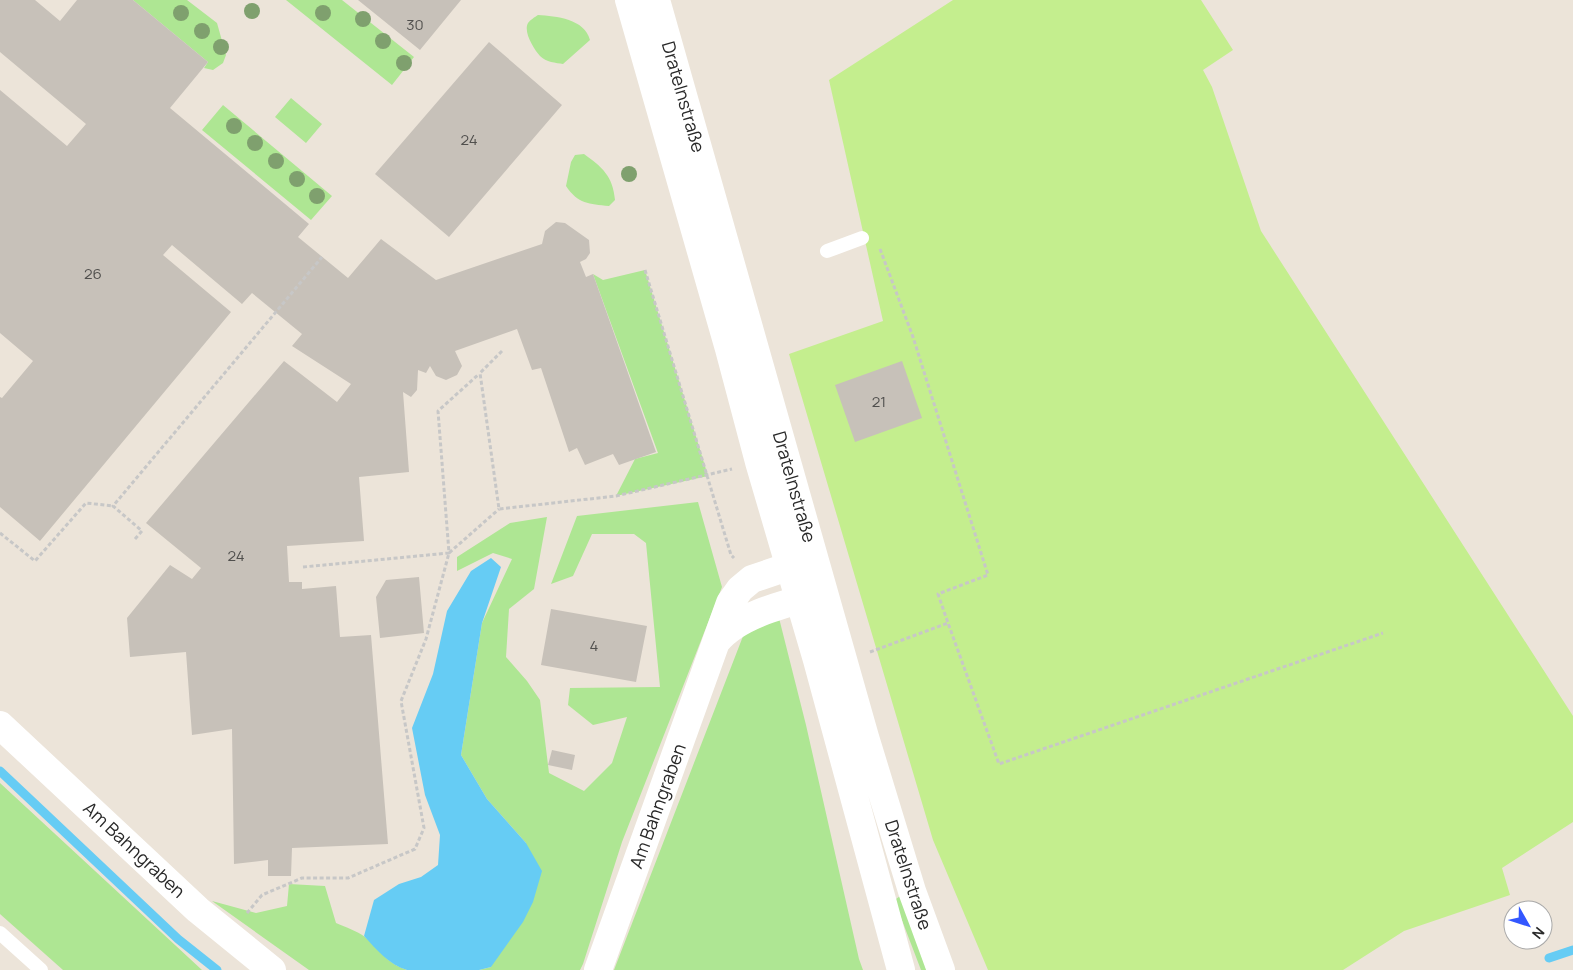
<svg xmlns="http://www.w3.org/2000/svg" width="1573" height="970" viewBox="0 0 1573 970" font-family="Manrope,sans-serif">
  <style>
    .green { fill: #aee693 }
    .pitch { fill: #c4ee8e }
    .water { fill: #66ccf4 }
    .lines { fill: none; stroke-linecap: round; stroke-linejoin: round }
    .stream { stroke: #66ccf4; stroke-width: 9 }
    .building { fill: #c7c1b9 }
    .path { stroke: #c7c7c7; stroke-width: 3; stroke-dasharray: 4 2.5; stroke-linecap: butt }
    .lane { stroke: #fff; stroke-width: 14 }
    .street { stroke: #fff; stroke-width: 28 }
    .secondary { stroke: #fff; stroke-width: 28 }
    .tree { fill: #7fa06e }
    .labels { text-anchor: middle; stroke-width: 4.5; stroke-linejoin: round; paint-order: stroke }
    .number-label { font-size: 15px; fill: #504f4d }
    .street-label { font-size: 18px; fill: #292929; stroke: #fff }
  </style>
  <rect width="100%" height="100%" fill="#ece4d9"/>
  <path class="green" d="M133,0H187L217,23L226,55L223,63L213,70L204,68L208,62Z
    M286,0H342L414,57L392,85Z
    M538,15C556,16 585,19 590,40L563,64C556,63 546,62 540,56C534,49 523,32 528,23C530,20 535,17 538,15Z
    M291,98L322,124L306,143L275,117Z
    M223,105L332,196L311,220L202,130Z
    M584,154C602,167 613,176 615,200L609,206C589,204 578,204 566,186L571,162L575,155Z
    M645,270L708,476L616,496L635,459L658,453L593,274L603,280Z
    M698,502L722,587L622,842L583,964L580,970H479L491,967L526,843L487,799L461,755L482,623L512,559L493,553L457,571V557L510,523L547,517L534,589L509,609L506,657L527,681L540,700L549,773L584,791L612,763L627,717L593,725L568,705L570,688L660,687L646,543L634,534H592L573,576L551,584L577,516Z
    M779,618L806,725L859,959L863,970H614L745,631Z
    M0,783L202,970H63L0,914Z
    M289,884L325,886L336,923C345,927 357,931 365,937C380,950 386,963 407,970H309L212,901L256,913L287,906Z
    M900,896L933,970H921L895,902L896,899Z"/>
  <path class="pitch" d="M953,0H1201L1233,50L1203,70L1212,87L1261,231L1573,716V822L1502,868L1510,895L1404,931L1343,970H988L933,840L789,354L883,321L829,80Z"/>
  <path class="water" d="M491,558L501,567L482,623L461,755L487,799L526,843L542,871L533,902L523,922L491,967L479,970H407C388,964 377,950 364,936L374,900L399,884L421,877L438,865L440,835L425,795L412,728L433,674L447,611L471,571Z"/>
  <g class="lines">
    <path class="stream" d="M0,771L178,939L217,970
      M1549,958L1573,950"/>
  </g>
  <path class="building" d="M0,0H35L60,21L77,0H133L208,62L170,108L309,224L298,237L348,278L381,239L436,280L542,244L545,231L556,222L565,223L589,240L590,253L586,259L580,262L586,277L593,274L656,452L619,465L613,454L585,465L577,448L569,452L541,368L532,370L517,329L455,351L462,366L457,375L446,380L436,376L430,366L426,373L418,370L417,390L411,397L403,392L409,472L359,477L364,541L287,546L289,582H302V589L336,586L340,637L371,635L388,844L292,848L291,876H268V860L234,864L232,729L192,735L186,652L130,657L127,618L170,565L192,579L201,568L146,523L284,361L337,402L351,384L292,346L302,334L252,293L242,304L172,245L163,255L231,312L40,541L0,507V397L2,398L33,361L0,333V90L67,146L86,124L0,52Z
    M358,0H461L420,50Z
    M489,42L562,105L449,237L375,174Z
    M902,361L922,418L855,442L835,385Z
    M419,577L424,633L380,638L376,597L386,580Z
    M551,609L647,626L636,682L541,665Z
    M552,750L575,755L572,770L548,765Z"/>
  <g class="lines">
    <path class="path" d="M880,249L913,337L988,575L938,594L948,623
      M645,270L731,555L734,558
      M502,351L480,373L499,509L616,496L732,469
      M0,533L35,561L86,503L113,506
      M135,539L142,531L113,506L322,257
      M303,567L449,553L438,411L479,374
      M870,652L948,623L999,764L1383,633
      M247,913L262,895L302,878H348L415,849L424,828L401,701L426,639L449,553L499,509"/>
    <path class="lane" d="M827,251L862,238
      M0,933L41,970"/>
    <path class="street" d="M717,641C739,614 788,603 821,594
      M0,725L198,910L272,970
      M598,970L730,603L740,589L752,579L811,559"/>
    <path class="secondary" d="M629,0L729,349L759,462L817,660L901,970
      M656,0L865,737L912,891L941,970"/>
  </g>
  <g class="tree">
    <circle cx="252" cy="11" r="8"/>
    <circle cx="181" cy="13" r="8"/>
    <circle cx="323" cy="13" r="8"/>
    <circle cx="363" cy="19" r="8"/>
    <circle cx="202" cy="31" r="8"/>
    <circle cx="383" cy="41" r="8"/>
    <circle cx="221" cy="47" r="8"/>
    <circle cx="404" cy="63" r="8"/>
    <circle cx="234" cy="126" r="8"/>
    <circle cx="255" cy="143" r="8"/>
    <circle cx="276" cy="161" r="8"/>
    <circle cx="629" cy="174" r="8"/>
    <circle cx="297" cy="179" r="8"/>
    <circle cx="317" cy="196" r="8"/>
  </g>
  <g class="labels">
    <g class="number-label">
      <text x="415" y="30">30</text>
      <text x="469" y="145">24</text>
      <text x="93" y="279">26</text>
      <text x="879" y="407">21</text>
      <text x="236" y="561">24</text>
      <text x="594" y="651">4</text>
    </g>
    <g class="street-label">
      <text transform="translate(683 97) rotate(74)" y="6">Dratelnstraße</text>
      <text transform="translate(794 487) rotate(74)" y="6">Dratelnstraße</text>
      <text transform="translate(658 806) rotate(-70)" y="6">Am Bahngraben</text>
      <text transform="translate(134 850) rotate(43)" y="6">Am Bahngraben</text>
      <text transform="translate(908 875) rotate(72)" y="6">Dratelnstraße</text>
    </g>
  </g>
  <g transform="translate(1528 925) rotate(129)"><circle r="24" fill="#ffffff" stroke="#a9a9a9"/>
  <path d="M0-4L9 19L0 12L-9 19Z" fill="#3357ff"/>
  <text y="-8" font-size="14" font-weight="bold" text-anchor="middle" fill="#292929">N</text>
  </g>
</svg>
